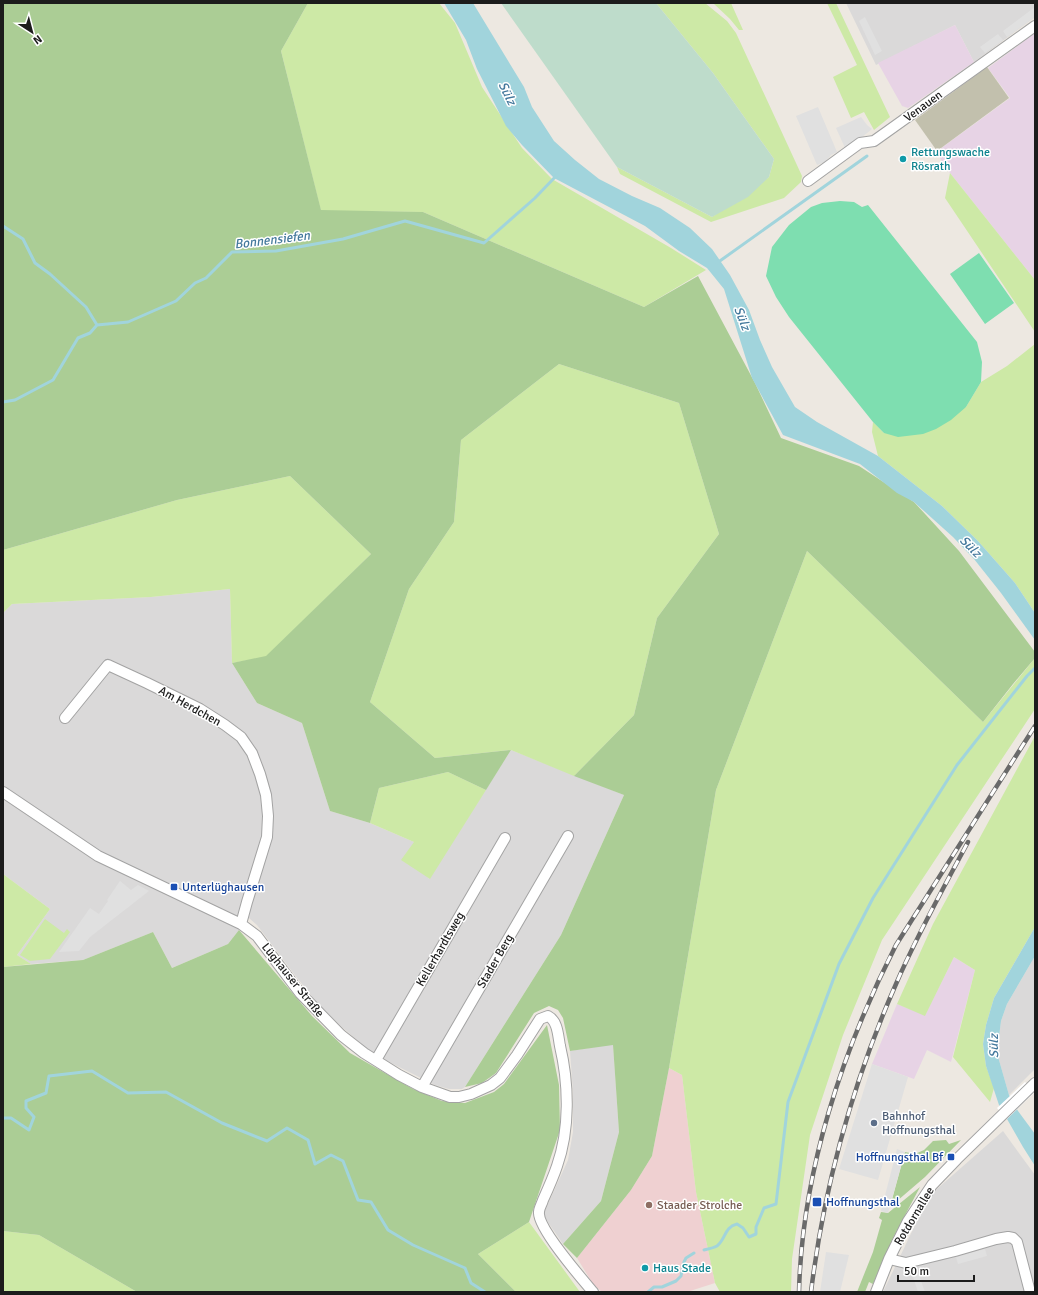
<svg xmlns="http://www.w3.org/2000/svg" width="1038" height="1295" viewBox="0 0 1038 1295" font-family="Signika,sans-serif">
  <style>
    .residential { fill: #dad9d9 }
    .commercial { fill: #efd0d1 }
    .industrial { fill: #e7d3e5 }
    .construction { fill: #c2c0ad }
    .grass { fill: #cde9a6 }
    .forest { fill: #abcd95 }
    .wetland { fill: #bedccb }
    .pitch { fill: #7edeb0 }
    .parking { fill: #e0e0e0 }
    .water { fill: #a1d4dc }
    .pier { fill: #fff }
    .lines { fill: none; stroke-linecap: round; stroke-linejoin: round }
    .stream { stroke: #a1d4dc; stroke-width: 3 }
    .minor-casing { stroke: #a3a3a3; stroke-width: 12 }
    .minor { stroke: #fff; stroke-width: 10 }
    .rail-casing { stroke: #6a6a6a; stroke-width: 4.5 }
    .rail { stroke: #fff; stroke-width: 3; stroke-dasharray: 9; stroke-linecap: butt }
    .culture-dot { fill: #0f9aa8; stroke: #fff; stroke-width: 1.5 }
    .transit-dot { fill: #1a4fb4; stroke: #fff; stroke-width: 1.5 }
    .service-dot { fill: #5c6f8a; stroke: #fff; stroke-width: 1.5 }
    .education-dot { fill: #8d6e63; stroke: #fff; stroke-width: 1.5 }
    .labels { text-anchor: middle; stroke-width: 3; stroke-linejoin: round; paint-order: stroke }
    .street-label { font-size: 12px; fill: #1c1c1c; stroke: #fff }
    .culture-label { font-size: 12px; fill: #0d838f; stroke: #fff; text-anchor: start }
    .transit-label { font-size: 12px; fill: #164399; stroke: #fff; text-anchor: start }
    .service-label { font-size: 12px; fill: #4e5e75; stroke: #fff; text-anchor: start }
    .education-label { font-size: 12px; fill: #785e54; stroke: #fff; text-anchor: start }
    .water-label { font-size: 13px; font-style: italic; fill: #43789c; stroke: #fff }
  </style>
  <rect width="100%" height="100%" fill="#ede8e1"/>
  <path class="residential" d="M846,3H1035V17L974,62L955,25L876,65Z
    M230,589L232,663L257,703L302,723L330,811L370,823L414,842L429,879L511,750L624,795L561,935L465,1087L462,1089H449L435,1085L383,1059L366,1048L342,1027L318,1004L294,974L257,925L249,918L228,944L172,968L153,932L83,960L31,964L17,955L50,909L3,874V613L12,604L151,597Z
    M1035,956V1069L1009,1095L997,1053L1001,1021L1007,1004Z
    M613,1044L619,1132L601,1201L563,1244L543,1215L568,1160L573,1132V1092L570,1051Z
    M1003,1131L1035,1175V1292H883L929,1196Z"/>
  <path class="commercial" d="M669,1068L682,1075L696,1192L715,1283L687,1292H602L593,1284L577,1258L631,1190L652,1156Z"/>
  <path class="industrial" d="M955,25L974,62L908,108L902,106L878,63Z
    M1035,33V280L950,173L936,152L1010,98L988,68Z
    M954,957L975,970L951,1062L927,1050L914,1079L872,1064L897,1004L925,1015Z"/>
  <path class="construction" d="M987,67L1009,98L937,151L915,120Z"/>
  <path class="grass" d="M308,3H439L455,23L482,87L522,148L552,179L671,248L706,270L644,307L423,212L321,211L281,51Z
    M656,3H705L727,21L736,33L802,176L801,182L784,198L711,222L620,174L617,167L712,217L769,177L774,159L713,73Z
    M713,3H731L743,30H739L730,19Z
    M827,3H836L890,117L874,130L864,112L851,118L833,77L857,65Z
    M950,173L1035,280V332L945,198Z
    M1035,344V613L1015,583L978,541L942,506L878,456L872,432L873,422L884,433L966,407L981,382L1007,366Z
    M559,364L679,403L719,534L657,618L634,715L574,776L511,750L435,758L370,702L409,589L454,522L461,440Z
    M290,476L371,554L266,657L232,663L230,589L151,597L12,604L3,613V550L177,500Z
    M807,551L983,722L1035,658V709L882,940L843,1035L810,1135L792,1259L791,1292H720L715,1283L696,1192L682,1075L669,1068L716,790Z
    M1035,736V927L994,998L986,1025L983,1044L986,1066L994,1088L990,1102L953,1057L975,970L954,957L925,1016L897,1004L933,924Z
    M448,772L486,790L430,879L401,860L414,842L370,823L379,788Z
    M3,874L50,909L17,955L31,964L3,967Z
    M45,919L64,933L67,929L70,932L50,959L30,961L20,955Z
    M529,1222L580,1292H516L478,1254Z
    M3,1231L39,1235L137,1292H3Z"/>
  <path class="forest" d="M3,3H308L281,51L321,210L423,212L644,307L698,276L755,383L781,438L859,466L914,502L926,515L959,551L1035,652V658L1013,684L983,722L807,551L716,790L669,1068L652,1156L631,1190L577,1258L563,1244L601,1201L619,1132L613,1045L570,1051L563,1018L558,1010L549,1006L534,1013L496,1073L482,1083L465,1087L561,935L624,795L574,776L634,715L657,618L719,534L679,403L559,364L461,440L454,522L409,589L370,702L435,758L511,750L486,790L448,772L379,788L370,823L330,811L302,723L257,703L232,663L266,656L371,554L290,476L177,500L3,550Z
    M239,930L312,1016L350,1053L413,1089L442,1101L465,1103L494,1092L504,1084L547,1025L559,1085L560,1130L529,1222L478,1254L516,1292H137L39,1235L3,1231V967L83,960L153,932L172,968L228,944Z
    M946,1140L949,1144L961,1140L925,1177L890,1207L905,1152L915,1154L924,1150L933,1141Z
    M920,1187L894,1236L873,1284L869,1282L865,1292H857L873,1252L882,1220L879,1218L881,1212L888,1213Z"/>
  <path class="wetland" d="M501,3H656L713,73L774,159L769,177L748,197L712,217L617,167Z"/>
  <path class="pitch" d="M840,201L854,202L862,207L868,205L977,342L982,362L981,382L966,407L951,420L936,429L923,434L898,437L884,433L873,422L789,317L776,297L766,276L772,247L789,225L811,207L822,203Z
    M979,253L1014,303L985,324L950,274Z"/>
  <path class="parking" d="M1035,7V17L1007,37L1003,31Z
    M865,17L882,51L875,55L859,21Z
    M998,34L1003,40L985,53L980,47Z
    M818,107L837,152L831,155L825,162L817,165L796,116Z
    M861,117L867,125L872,129L846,150L836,128Z
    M120,881L131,890L138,885L149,891L90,937L79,951L59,952L90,908L99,914L108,901L107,900Z
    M872,1064L908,1077L878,1180L839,1169Z
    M897,1149L905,1152L888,1213L881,1211Z
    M985,1249L987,1256L958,1264L956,1257Z
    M826,1252L849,1255L840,1292H820Z
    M916,1267L925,1292H918L910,1268Z"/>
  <path class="water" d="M444,3H473L524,87L532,107L554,141L575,160L599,179L632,196L660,208L690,228L712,249L730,275L749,310L760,340L772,367L795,407L817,422L878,456L942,506L978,541L1015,583L1035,613V640L1001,593L974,559L953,537L914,502L897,493L860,464L783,435L752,378L724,289L707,268L679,251L645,226L554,178L522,145L506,126L477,69L466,40Z
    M1035,927V956L1007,1004L1001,1021L997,1053L1009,1095L1018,1111L1035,1134V1166L1023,1147L999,1105L986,1066L983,1044L986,1025L994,998Z"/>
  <path class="pier" d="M1025,1082L1035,1092L1007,1119L997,1108Z"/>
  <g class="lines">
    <path class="stream" d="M3,226L23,239L35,263L50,274L86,307L97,325
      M717,263L867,156
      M3,402L15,400L53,380L78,338L90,333L97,325L128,322L176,301L195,283L206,278L232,252L276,251L343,239L405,221L484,243L535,198L557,175
      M3,1118H11L29,1130L34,1117L26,1108V1101L46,1093L49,1076L92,1071L128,1093L166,1092L222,1123L267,1141L287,1128L308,1140L315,1164L331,1155L343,1161L358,1200L371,1202L388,1230L413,1245L465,1268L471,1283L485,1292
      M704,1250C708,1249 713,1248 717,1246C726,1239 724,1227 737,1224L743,1228L749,1237L756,1234V1227L764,1208L776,1204L788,1102L839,964L873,898L957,765L1027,676L1035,668
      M648,1292L654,1287H662L676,1281L681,1276L684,1262L686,1258L694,1253"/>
    <defs>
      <path id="minor" d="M808,181L860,143L874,141L1035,26
        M65,718L108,665L147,683L200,709L225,725L241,737L252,753L260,774L266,795L268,816L267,837L247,902L241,924
        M3,792L98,856L241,924L257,936L300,993L341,1035L364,1053L399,1075L422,1087L450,1097H459L471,1094L491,1085L500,1078L517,1055L540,1019L548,1016C558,1021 558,1036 560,1046C569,1084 570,1129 557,1166C553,1178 548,1189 543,1200C542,1204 539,1208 539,1212C537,1227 582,1279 593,1292
        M376,1060L505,838
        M422,1087L568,836
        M889,1259L906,1263L955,1251L996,1239L1008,1237L1013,1238L1017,1242L1030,1292
        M876,1292L889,1259L908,1221L932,1185L957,1159L1035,1083"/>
    </defs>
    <use href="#minor" class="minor-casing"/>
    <use href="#minor" class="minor"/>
    <defs>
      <path id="rail" d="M799,1292C802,1172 842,1051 896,945L1035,726
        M811,1292C824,1186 853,1082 896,984C917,935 943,889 968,842"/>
    </defs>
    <use href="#rail" class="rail-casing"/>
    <use href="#rail" class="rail"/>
  </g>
  <g class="culture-dot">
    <circle cx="903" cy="159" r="4"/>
    <circle cx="645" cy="1268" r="4"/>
  </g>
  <g class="transit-dot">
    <rect x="170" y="883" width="8" height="8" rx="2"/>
    <rect x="947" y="1153" width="8" height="8" rx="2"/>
    <rect x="812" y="1197" width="10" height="10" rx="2"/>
  </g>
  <circle class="service-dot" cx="874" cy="1123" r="4"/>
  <circle class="education-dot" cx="649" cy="1205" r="4"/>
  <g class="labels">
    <g class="street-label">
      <text transform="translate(923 106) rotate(-36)" y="4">Venauen</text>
      <text transform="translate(190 706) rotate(29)" y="4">Am Herdchen</text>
      <text transform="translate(440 949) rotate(-60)" y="4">Kellerhardtsweg</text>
      <text transform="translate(495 961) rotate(-60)" y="4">Stader Berg</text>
      <text transform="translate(293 980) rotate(51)" y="4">Lüghauser Straße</text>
      <text transform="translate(914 1216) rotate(-59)" y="4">Rotdornallee</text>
    </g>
    <g class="culture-label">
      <text x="911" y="156">Rettungswache<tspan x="911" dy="14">Rösrath</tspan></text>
      <text x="653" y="1272">Haus Stade</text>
    </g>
    <g class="transit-label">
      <text x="182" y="891">Unterlüghausen</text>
      <text x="943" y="1161" text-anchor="end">Hoffnungsthal Bf</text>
      <text x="826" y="1206">Hoffnungsthal</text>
    </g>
    <g class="service-label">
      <text x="882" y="1120">Bahnhof<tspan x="882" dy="14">Hoffnungsthal</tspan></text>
    </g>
    <g class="education-label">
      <text x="657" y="1209">Staader Strolche</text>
    </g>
    <g class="water-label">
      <text transform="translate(508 93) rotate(64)" y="5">Sülz</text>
      <text transform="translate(272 239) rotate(-7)" y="5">Bonnensiefen</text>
      <text transform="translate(743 318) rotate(69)" y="5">Sülz</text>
      <text transform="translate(971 546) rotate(45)" y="5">Sülz</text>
      <text transform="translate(993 1046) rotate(-91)" y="5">Sülz</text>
    </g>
  </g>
  <rect width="1038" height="1295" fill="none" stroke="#1c1c1c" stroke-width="8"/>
  <g transform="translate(32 32) rotate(144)" stroke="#ffffff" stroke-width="3" paint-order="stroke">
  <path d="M0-3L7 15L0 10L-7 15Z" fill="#1c1c1c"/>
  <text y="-6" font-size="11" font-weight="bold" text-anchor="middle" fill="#1c1c1c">N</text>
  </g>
  <path d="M898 1275v6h76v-6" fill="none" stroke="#1c1c1c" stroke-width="2"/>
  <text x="904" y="1275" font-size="12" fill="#1c1c1c" stroke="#ffffff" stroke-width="3" paint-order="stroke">50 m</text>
</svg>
